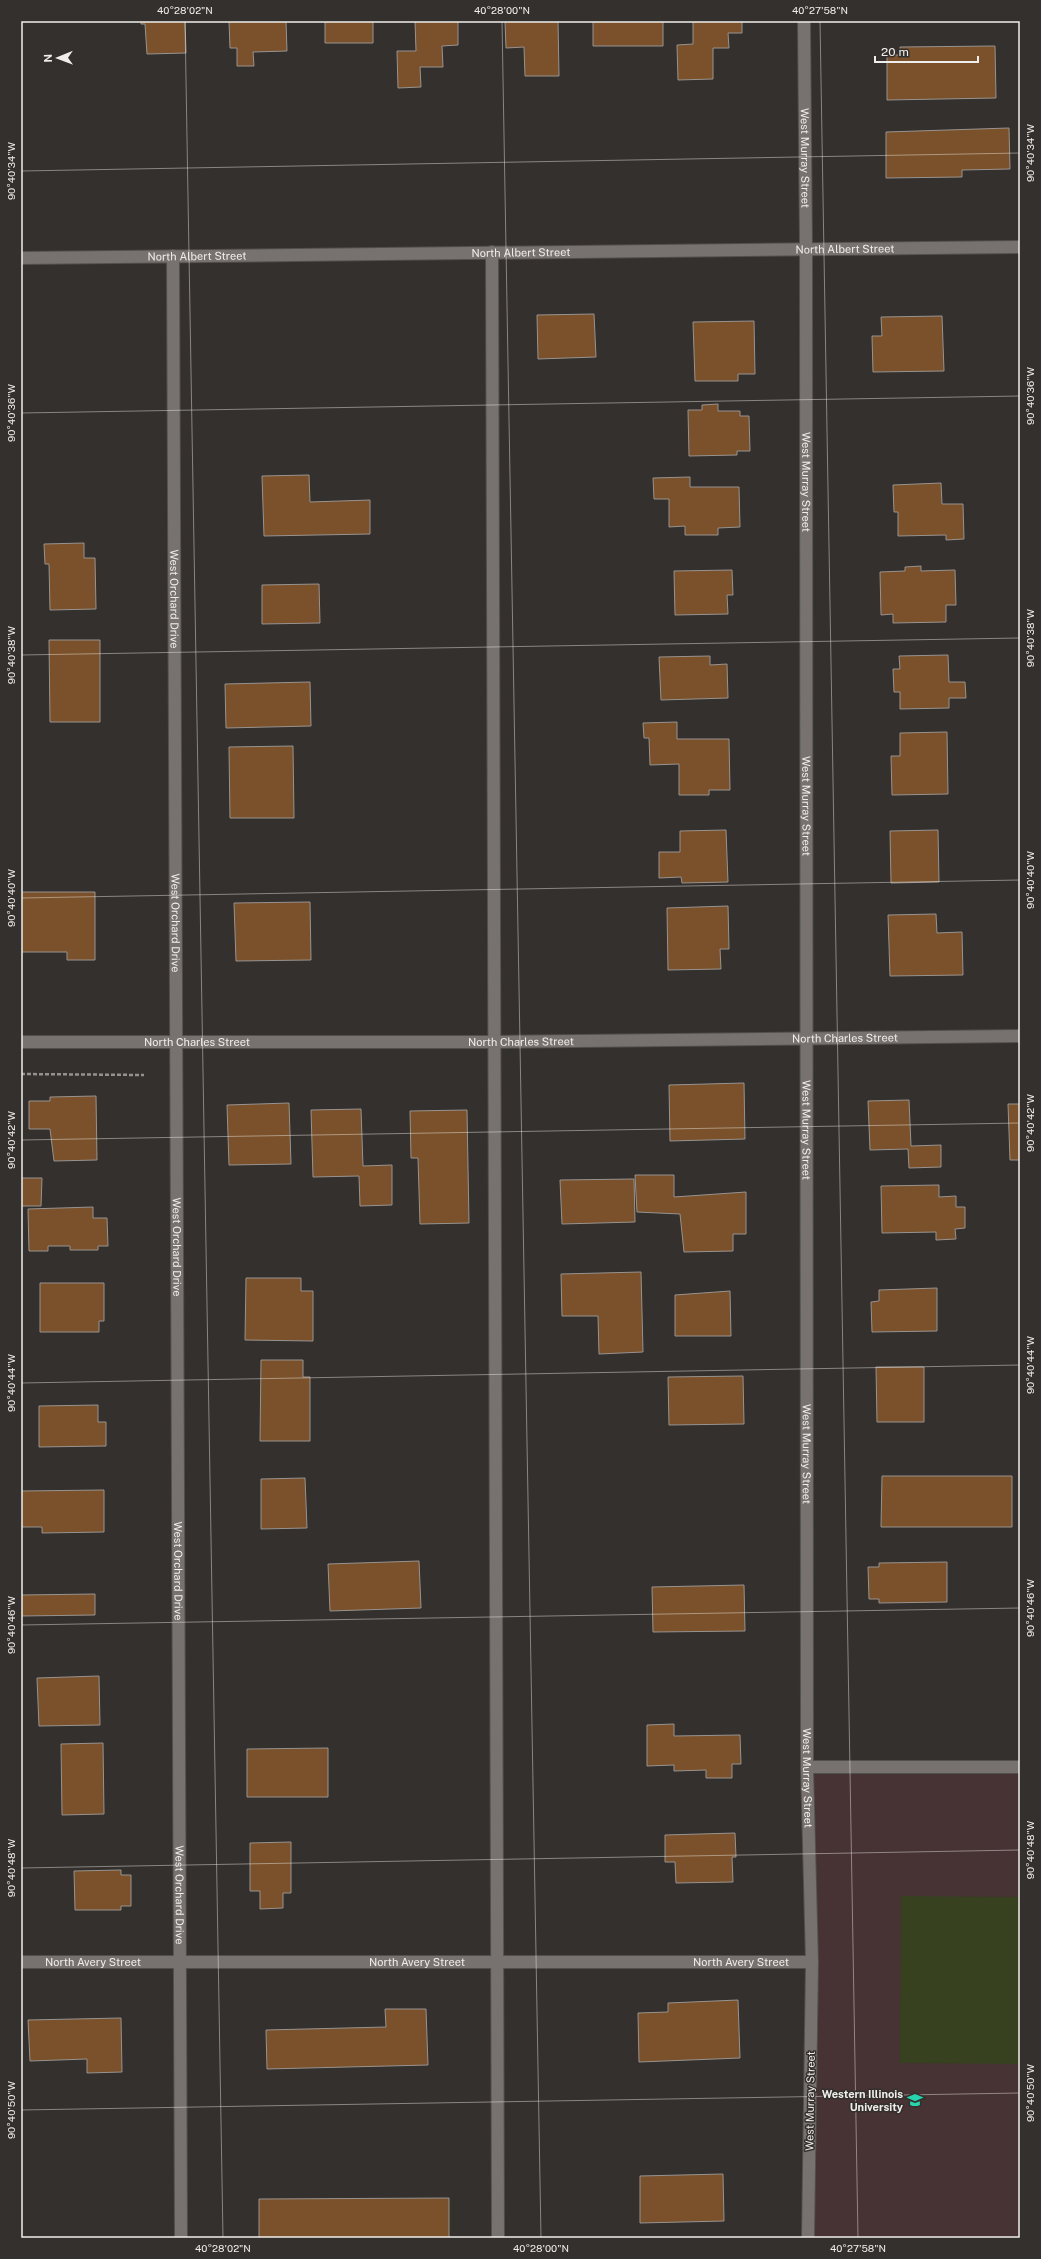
<svg xmlns="http://www.w3.org/2000/svg" width="1041" height="2259" viewBox="0 0 1041 2259" font-family="'Public Sans',sans-serif">
  <style>
    .education { fill: #473234 }
    .green { fill: #374120 }
    .building { fill: #7a512a; stroke: #989390 }
    .lines { fill: none; stroke-linecap: round; stroke-linejoin: round }
    .lane-casing { stroke: #52504d; stroke-width: 14 }
    .street-casing { stroke: #52504d; stroke-width: 14 }
    .path { stroke: #94918f; stroke-width: 2.5; stroke-dasharray: 4 2; stroke-linecap: butt }
    .lane { stroke: #77726f; stroke-width: 12 }
    .street { stroke: #77726f; stroke-width: 12 }
    .ticks { fill: none; stroke: #f0eeec; stroke-width: 1; stroke-opacity: 0.45 }
    .labels { text-anchor: middle; stroke-width: 3; stroke-linejoin: round; paint-order: stroke }
    .street-label { font-size: 11px; fill: #f0eeec; stroke: #34302d }
    .poi-label { font-size: 11px; font-weight: bold; fill: #f0eeec; stroke: #34302d; text-anchor: end }
    .neatline { fill: none; stroke: #f0eeec; stroke-width: 1.5 }
    .ticks-label { font-size: 10px; text-anchor: middle; fill: #f0eeec }
  </style>
  <rect width="100%" height="100%" fill="#34302d"/>
  <path class="education" d="M807,1767H1020V2238H808Z"/>
  <path class="green" d="M901,1896L1020,1897V2064L900,2063Z"/>
  <path class="building" d="M141,21H185L186,53L147,54L145,24H141Z
    M229,21H286L287,51L253,52L254,66H237V48H230Z
    M325,21H373V43H325Z
    M415,21H458V45L442,46L443,67H420L421,87L398,88L397,51H416Z
    M505,21H558L559,76H525L524,47L506,48Z
    M593,21H663V46H593Z
    M693,21H742V33H728L729,48H713V79L678,80L677,45L693,44Z
    M995,46L996,98L887,100V55H900V47Z
    M1009,128L1010,169L962,170V177L886,178V132Z
    M594,314L596,357L538,359L537,315Z
    M942,316L944,371L873,372L872,336H882L881,317Z
    M754,321L755,374H738V381H695L693,322Z
    M718,404V411H740V416H749L750,451H737V455L689,456L688,410H702V405Z
    M309,475L310,502L370,500V534L264,536L262,476Z
    M690,477V487H739L740,527L718,528V535H685V526L669,527V499H654L653,478Z
    M941,483L942,504H963L964,539L946,540V535L898,536V512H894L893,485Z
    M84,543V558H95L96,609L50,610L49,564H45L44,544Z
    M921,566V571L955,570L956,605H946V622L893,623V614L881,615L880,572L905,571V567Z
    M732,570L733,595H727L728,614L675,615L674,571Z
    M319,584L320,623L262,624V585Z
    M49,640H100V722H50Z
    M948,655L949,682H965L966,698H949V708L900,709V692H894L893,669H900L899,656Z
    M710,656V665L727,664L728,698L661,700L659,657Z
    M310,682L311,726L226,728L225,684Z
    M677,722V739H729L730,790H709V795H679V764L650,765L649,738H644L643,723Z
    M947,732L948,794L892,795L891,756H900V733Z
    M293,746L294,818H230L229,747Z
    M726,830L728,882L682,883L681,877L659,878V852H680V831Z
    M938,830L939,882L891,883L890,831Z
    M21,892H95V960H67V952H21Z
    M310,902L311,960L236,961L234,903Z
    M728,906L729,949H720L721,969L668,970L667,908Z
    M936,914L937,933L962,932L963,975L890,976L888,915Z
    M744,1083L745,1139L670,1141L669,1085Z
    M96,1096L97,1160L54,1161L50,1129H29V1101H50V1097Z
    M909,1100L911,1146L941,1145V1167L909,1168L908,1149L870,1150L868,1101Z
    M289,1103L291,1164L229,1165L227,1105Z
    M1008,1104H1020V1160H1010Z
    M361,1109L363,1166L392,1165V1205L360,1206L359,1176L313,1177L311,1110Z
    M467,1110L469,1223L420,1224L418,1158H411L410,1111Z
    M635,1175H674V1197L746,1192V1234H733V1251L684,1252L680,1214L637,1212Z
    M21,1178H42L41,1206H21Z
    M634,1179L635,1222L562,1224L560,1180Z
    M939,1185V1197L956,1196V1207H965V1228L955,1229L956,1239L936,1240V1232L882,1233L881,1186Z
    M93,1207V1218H107L108,1246H98V1250H70V1246H48V1251H29L28,1209Z
    M641,1272L643,1352L599,1354L598,1316H562L561,1274Z
    M246,1278H301V1291H313V1341L245,1340Z
    M40,1283H104V1321H99V1332H40Z
    M937,1288V1331L872,1332L871,1302L879,1301V1290Z
    M730,1291L731,1336H675V1295Z
    M261,1360H303V1377H310V1441H260Z
    M876,1367H924V1422H877Z
    M743,1376L744,1424L669,1425L668,1377Z
    M98,1405V1422H106V1446L39,1447V1406Z
    M882,1476H1012V1527H881Z
    M305,1478L307,1528L261,1529V1479Z
    M104,1490V1532L42,1533V1527H21V1491Z
    M419,1561L421,1608L330,1611L328,1564Z
    M947,1562V1602L879,1603V1599H869L868,1567H879V1563Z
    M744,1585L745,1631L653,1632L652,1587Z
    M95,1594V1615L21,1616V1595Z
    M99,1676L100,1725L39,1726L37,1678Z
    M674,1724V1736L740,1735L741,1764H732V1778H706V1770L674,1771V1765L647,1766V1725Z
    M103,1743L104,1814L62,1815L61,1744Z
    M328,1748V1797H247V1749Z
    M735,1833L736,1857H732L733,1882L676,1883L675,1862H665V1835Z
    M291,1842V1893H283V1908L260,1909V1891H250V1843Z
    M121,1870V1875H131V1906H121V1910H75L74,1871Z
    M738,2000L740,2058L639,2062L638,2013L668,2012V2003Z
    M385,2009H426L428,2065L267,2069L266,2030L386,2027Z
    M121,2018L122,2072L87,2073V2059L30,2061L28,2020Z
    M723,2174L724,2221L640,2223V2176Z
    M449,2198V2238H259V2199Z"/>
  <g class="lines">
    <defs>
      <path id="lane" d="M492,252L498,2238"/>
      <g id="street">
        <path id="s1" d="M804,21L806,248L807,1767L812,1962L808,2238"/>
        <path id="s2" d="M173,256L181,2238"/>
        <path id="s3" d="M21,258L1020,247"/>
        <path id="s4" d="M21,1042H494L1020,1036"/>
        <path d="M807,1767H1020"/>
        <path id="s5" d="M21,1962H812"/>
      </g>
    </defs>
    <use href="#lane" class="lane-casing"/>
    <use href="#street" class="street-casing"/>
    <path class="path" d="M21,1074L144,1075"/>
    <use href="#lane" class="lane"/>
    <use href="#street" class="street"/>
  </g>
  <path class="ticks" d="M185,21L223,2238M502,21L541,2238M820,21L858,2238M21,171L1020,153M21,413L1020,396M21,655L1020,638M21,898L1020,880M21,1140L1020,1123M21,1383L1020,1365M21,1625L1020,1608M21,1868L1020,1850M21,2110L1020,2093"/>
  <defs>
    <symbol id="university-bare" viewBox="-9 -9 18 18"><path d="M0-5L7-2L0 1L-7-2ZM-4 1L0 2.5L4 1V4Q0 6-4 4Z" fill="#25d5ae" stroke="#34302d" stroke-width="2.5" paint-order="stroke"/></symbol>
  </defs>
  <g fill-rule="evenodd">
    <use href="#university-bare" x="904" y="2089" width="22" height="22"/>
  </g>
  <g class="labels">
    <g class="street-label">
      <text dy="4" stroke="none"><textPath href="#s1" startOffset="137">West Murray Street</textPath></text>
      <text dy="4" stroke="none"><textPath href="#s3" startOffset="824">North Albert Street</textPath></text>
      <text dy="4" stroke="none"><textPath href="#s3" startOffset="500">North Albert Street</textPath></text>
      <text dy="4" stroke="none"><textPath href="#s3" startOffset="176">North Albert Street</textPath></text>
      <text dy="4" stroke="none"><textPath href="#s1" startOffset="461">West Murray Street</textPath></text>
      <text dy="4" stroke="none"><textPath href="#s2" startOffset="343">West Orchard Drive</textPath></text>
      <text dy="4" stroke="none"><textPath href="#s1" startOffset="785">West Murray Street</textPath></text>
      <text dy="4" stroke="none"><textPath href="#s2" startOffset="667">West Orchard Drive</textPath></text>
      <text dy="4" stroke="none"><textPath href="#s4" startOffset="824">North Charles Street</textPath></text>
      <text dy="4" stroke="none"><textPath href="#s4" startOffset="500">North Charles Street</textPath></text>
      <text dy="4" stroke="none"><textPath href="#s4" startOffset="176">North Charles Street</textPath></text>
      <text dy="4" stroke="none"><textPath href="#s1" startOffset="1109">West Murray Street</textPath></text>
      <text dy="4" stroke="none"><textPath href="#s2" startOffset="991">West Orchard Drive</textPath></text>
      <text dy="4" stroke="none"><textPath href="#s1" startOffset="1433">West Murray Street</textPath></text>
      <text dy="4" stroke="none"><textPath href="#s2" startOffset="1315">West Orchard Drive</textPath></text>
      <text dy="4" stroke="none"><textPath href="#s1" startOffset="1757">West Murray Street</textPath></text>
      <text dy="4" stroke="none"><textPath href="#s2" startOffset="1639">West Orchard Drive</textPath></text>
      <text dy="4" stroke="none"><textPath href="#s5" startOffset="396">North Avery Street</textPath></text>
      <text dy="4" stroke="none"><textPath href="#s5" startOffset="72">North Avery Street</textPath></text>
      <text dy="4" stroke="none"><textPath href="#s5" startOffset="720">North Avery Street</textPath></text>
      <text transform="translate(810 2101) rotate(-89)" y="4">West Murray Street</text>
    </g>
    <g class="poi-label">
      <text x="903" y="2098">Western Illinois<tspan x="903" dy="13">University</tspan></text>
    </g>
  </g>
  <rect width="1041" height="2259" fill="none" stroke="#34302d" stroke-width="44"/>
  <g transform="translate(58 58) rotate(269)" stroke="#34302d" stroke-width="3" paint-order="stroke">
  <path d="M0-3L7 15L0 10L-7 15Z" fill="#f0eeec"/>
  <text y="-6" font-size="11" font-weight="bold" text-anchor="middle" fill="#f0eeec">N</text>
  </g>
  <path d="M875 56v6h103v-6" fill="none" stroke="#f0eeec" stroke-width="2"/>
  <text x="881" y="56" font-size="12" fill="#f0eeec" stroke="#34302d" stroke-width="3" paint-order="stroke">20 m</text>
  <rect x="22" y="22" width="997" height="2215" class="neatline"/>
  <g class="ticks-label">
    <text x="185" y="14">40°28'02"N</text>
    <text x="502" y="14">40°28'00"N</text>
    <text x="820" y="14">40°27'58"N</text>
    <text transform="translate(1030 153) rotate(-90)" y="4">90°40'34"W</text>
    <text transform="translate(11 171) rotate(-90)" y="4">90°40'34"W</text>
    <text transform="translate(1030 396) rotate(-90)" y="4">90°40'36"W</text>
    <text transform="translate(11 413) rotate(-90)" y="4">90°40'36"W</text>
    <text transform="translate(1030 638) rotate(-90)" y="4">90°40'38"W</text>
    <text transform="translate(11 655) rotate(-90)" y="4">90°40'38"W</text>
    <text transform="translate(1030 880) rotate(-90)" y="4">90°40'40"W</text>
    <text transform="translate(11 898) rotate(-90)" y="4">90°40'40"W</text>
    <text transform="translate(1030 1123) rotate(-90)" y="4">90°40'42"W</text>
    <text transform="translate(11 1140) rotate(-90)" y="4">90°40'42"W</text>
    <text transform="translate(1030 1365) rotate(-90)" y="4">90°40'44"W</text>
    <text transform="translate(11 1383) rotate(-90)" y="4">90°40'44"W</text>
    <text transform="translate(1030 1608) rotate(-90)" y="4">90°40'46"W</text>
    <text transform="translate(11 1625) rotate(-90)" y="4">90°40'46"W</text>
    <text transform="translate(1030 1850) rotate(-90)" y="4">90°40'48"W</text>
    <text transform="translate(11 1868) rotate(-90)" y="4">90°40'48"W</text>
    <text transform="translate(1030 2093) rotate(-90)" y="4">90°40'50"W</text>
    <text transform="translate(11 2110) rotate(-90)" y="4">90°40'50"W</text>
    <text x="223" y="2252">40°28'02"N</text>
    <text x="541" y="2252">40°28'00"N</text>
    <text x="858" y="2252">40°27'58"N</text>
  </g>
</svg>
